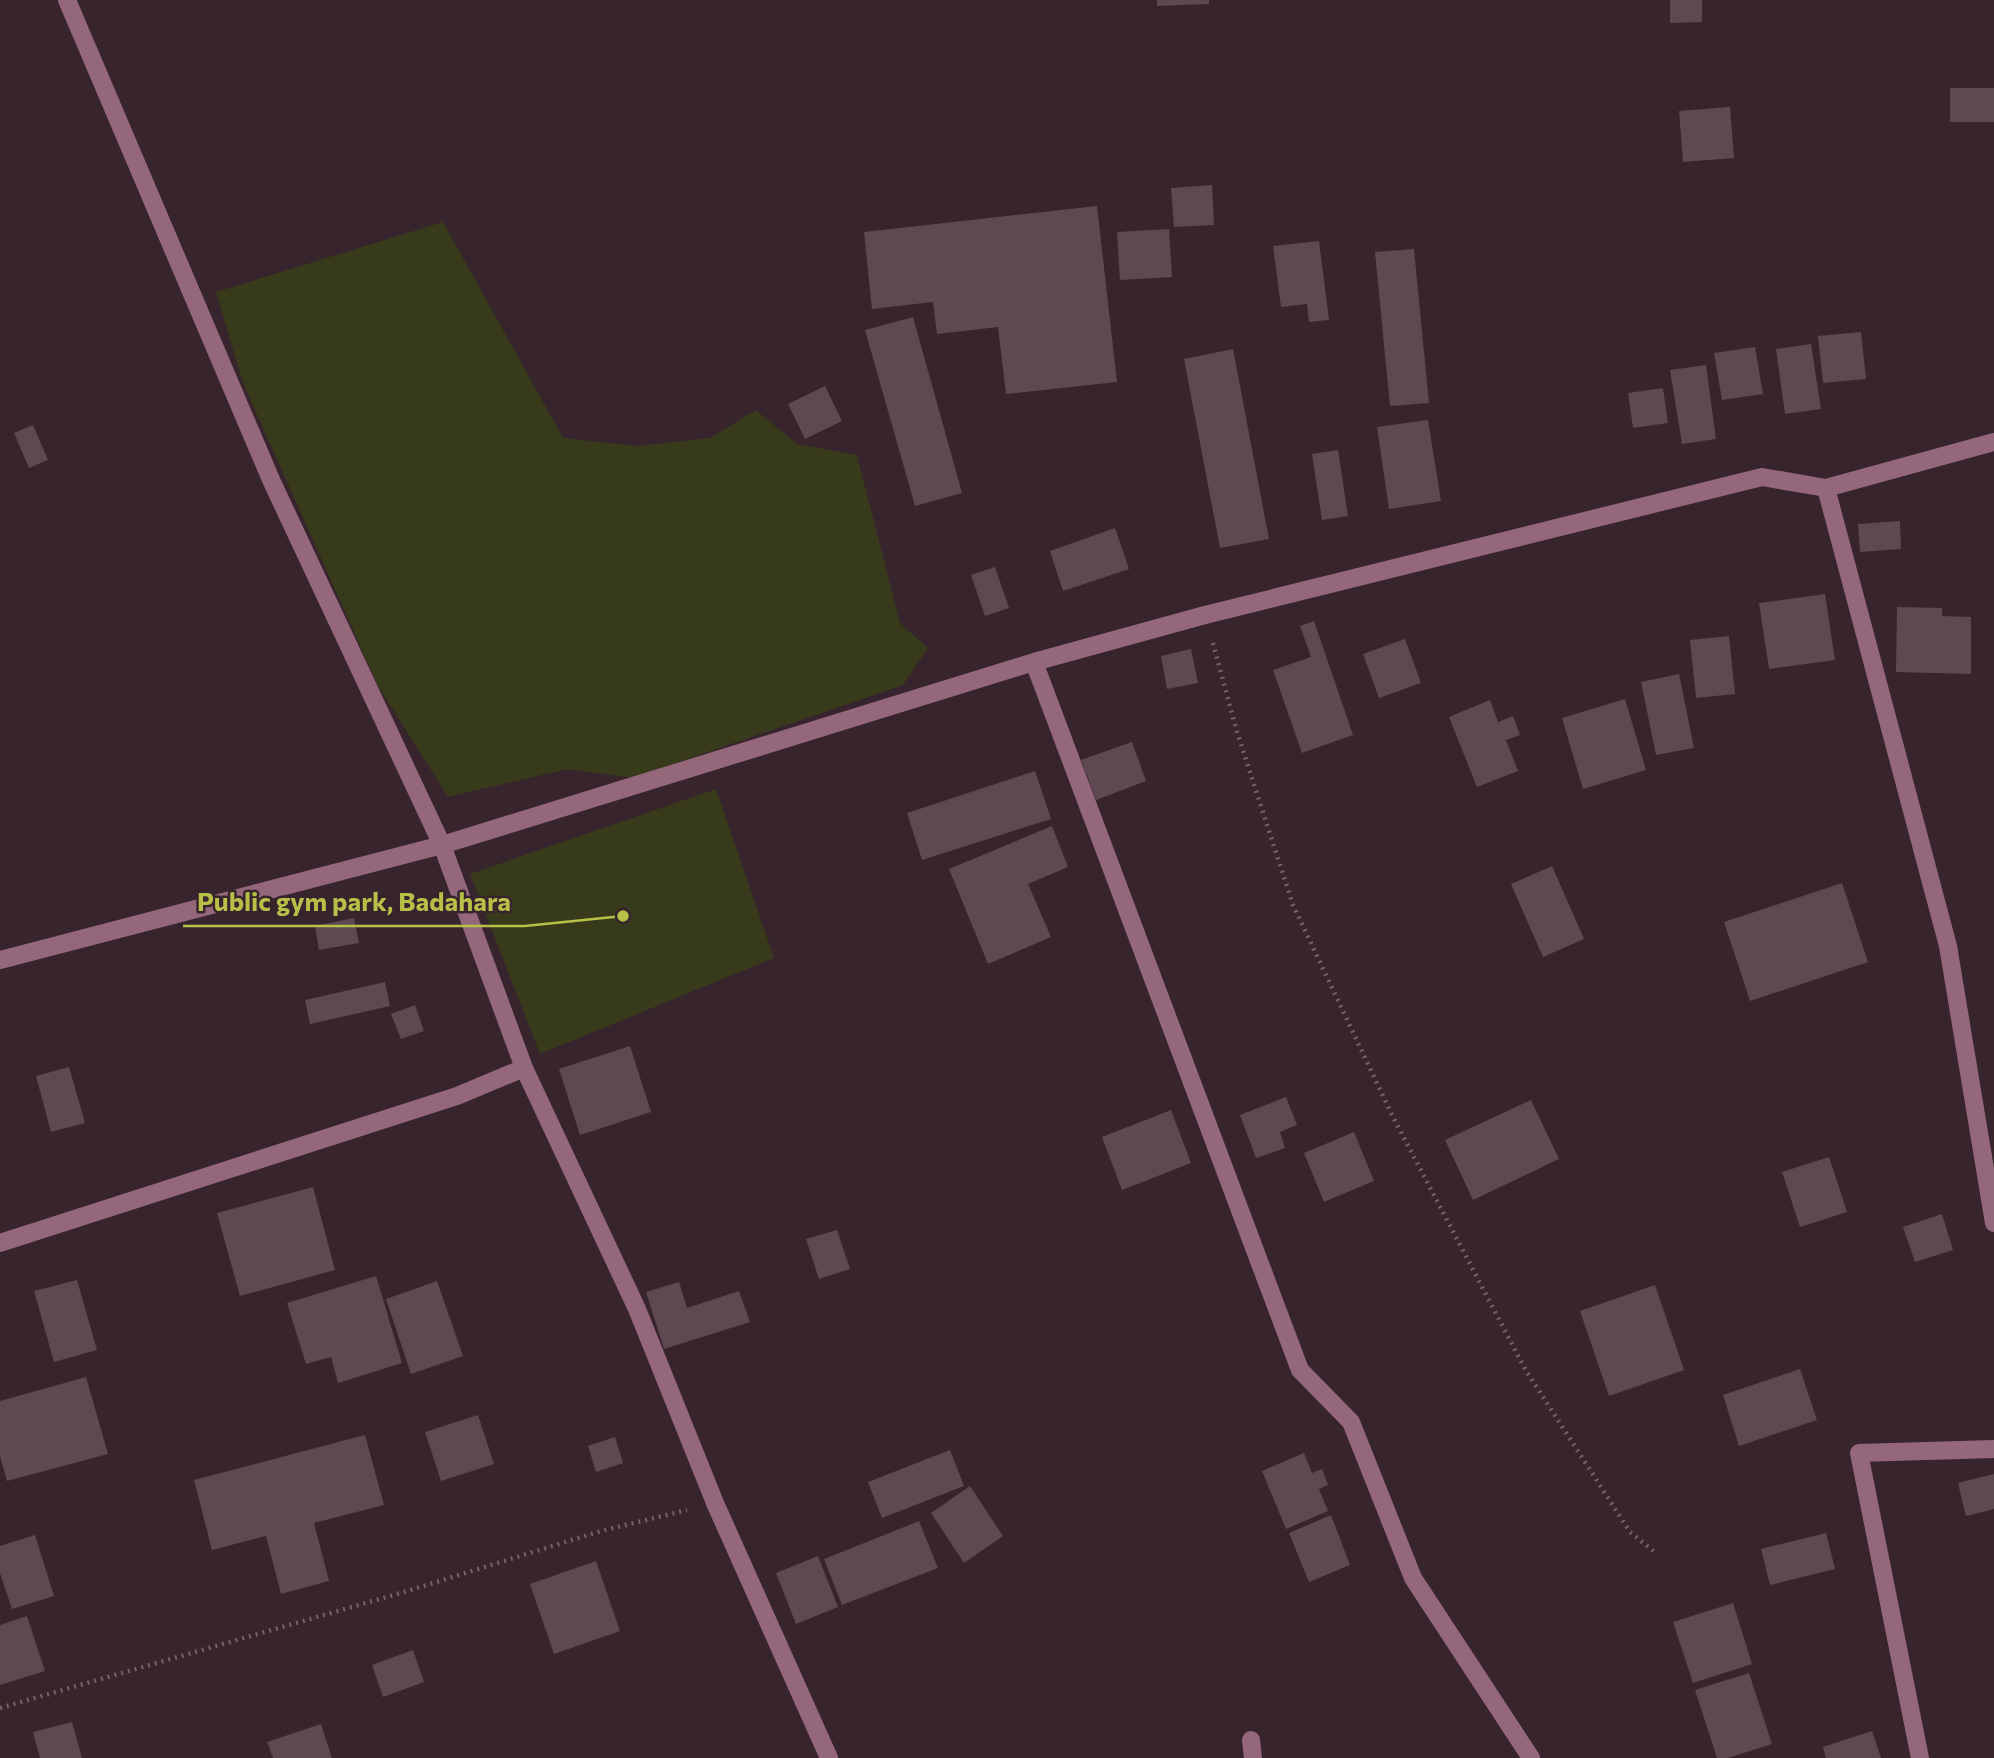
<svg xmlns="http://www.w3.org/2000/svg" width="1994" height="1758" viewBox="0 0 1994 1758" font-family="Commissioner,sans-serif">
  <style>
    .green { fill: #373a1b }
    .building { fill: #5e4851 }
    .lines { fill: none; stroke-linecap: round; stroke-linejoin: round }
    .path { stroke: #74626a; stroke-width: 4.5; stroke-dasharray: 2 5; stroke-linecap: butt }
    .minor { stroke: #94687a; stroke-width: 18 }
    .leader { fill: none; stroke: #b7c148; stroke-width: 2.5 }
    .callout-dot { fill: #b7c148; stroke: #38242d; stroke-width: 2.5 }
    .callout-label { font-size: 26px; text-anchor: middle; font-weight: bold; fill: #b7c148; stroke: #38242d; stroke-width: 5; stroke-linejoin: round; paint-order: stroke }
  </style>
  <rect width="100%" height="100%" fill="#38242d"/>
  <path class="green" d="M443,222L563,438L638,446L710,438L756,410L797,444L857,455L900,623L928,648L903,685L632,778L568,769L448,797L378,686L243,383L216,292Z
    M716,789L774,958L540,1054L470,874Z"/>
  <path class="building" d="M1157,0H1209V4L1157,6Z
    M1670,0H1702V22L1670,23Z
    M1950,88H1994V122H1950Z
    M1730,107L1734,158L1683,162L1679,111Z
    M1212,185L1214,225L1174,227L1171,188Z
    M1097,206L1117,382L1006,394L998,327L937,334L933,302L872,309L864,232Z
    M1169,229L1172,277L1120,280L1117,232Z
    M1319,241L1329,320L1309,322L1307,304L1281,307L1273,246Z
    M1414,249L1429,403L1390,406L1375,252Z
    M913,317L962,493L915,506L865,330Z
    M1861,332L1866,379L1823,383L1818,336Z
    M1811,344L1821,409L1785,414L1776,349Z
    M1755,347L1763,394L1722,400L1714,353Z
    M1233,349L1269,539L1220,548L1184,359Z
    M1706,365L1716,439L1682,444L1670,370Z
    M825,386L842,421L805,439L788,404Z
    M1663,388L1668,423L1633,428L1628,393Z
    M1428,420L1441,501L1389,509L1377,427Z
    M33,425L48,460L29,468L14,433Z
    M1338,450L1348,516L1322,520L1312,454Z
    M1900,521L1901,549L1860,552L1858,524Z
    M1115,528L1129,569L1063,591L1050,551Z
    M995,567L1009,608L985,616L971,575Z
    M1825,594L1835,660L1769,669L1759,603Z
    M1897,607L1942,608V616L1971,617V674L1896,672Z
    M1314,621L1353,735L1302,753L1273,670L1311,657L1300,626Z
    M1729,636L1735,694L1696,698L1690,640Z
    M1405,639L1421,683L1379,698L1363,654Z
    M1191,649L1198,683L1167,689L1161,656Z
    M1679,674L1694,748L1656,755L1641,682Z
    M1625,699L1646,770L1583,789L1562,718Z
    M1490,700L1498,722L1513,716L1520,735L1506,740L1518,771L1477,787L1449,717Z
    M1132,742L1146,781L1096,800L1081,760Z
    M1035,771L1051,819L922,860L907,813Z
    M1052,826L1068,867L1028,884L1051,937L988,964L949,869Z
    M1552,866L1584,939L1543,957L1511,884Z
    M1842,883L1868,962L1750,1001L1724,922Z
    M354,918L359,943L319,950L315,926Z
    M385,982L390,1006L310,1024L305,1000Z
    M415,1005L424,1031L401,1039L391,1014Z
    M630,1046L651,1112L580,1135L559,1069Z
    M69,1067L85,1123L51,1132L36,1076Z
    M1286,1097L1297,1125L1280,1132L1285,1148L1256,1158L1240,1115Z
    M1531,1100L1559,1159L1473,1200L1445,1140Z
    M1171,1110L1191,1163L1122,1190L1102,1137Z
    M1354,1132L1374,1181L1324,1202L1304,1153Z
    M1829,1157L1847,1212L1800,1227L1782,1172Z
    M313,1187L335,1270L240,1296L217,1213Z
    M1942,1214L1953,1250L1915,1262L1903,1227Z
    M837,1230L850,1269L819,1279L806,1239Z
    M376,1276L402,1363L338,1383L331,1357L306,1364L287,1303Z
    M77,1280L97,1350L54,1362L34,1291Z
    M437,1281L463,1356L411,1374L386,1299Z
    M679,1282L687,1308L739,1291L750,1322L664,1349L646,1292Z
    M1655,1285L1684,1370L1609,1396L1580,1311Z
    M1800,1369L1817,1420L1739,1446L1723,1395Z
    M86,1377L108,1454L7,1481L0,1456V1401Z
    M478,1415L494,1464L441,1481L425,1432Z
    M365,1435L384,1505L314,1523L329,1581L281,1594L266,1536L212,1550L194,1480Z
    M615,1437L623,1463L596,1472L588,1446Z
    M950,1450L964,1486L882,1518L868,1482Z
    M1304,1453L1312,1473L1322,1469L1328,1485L1319,1489L1328,1511L1286,1529L1262,1471Z
    M1994,1474V1509L1966,1516L1958,1483Z
    M970,1486L1003,1536L964,1563L931,1513Z
    M1331,1515L1350,1565L1309,1582L1289,1533Z
    M919,1521L938,1568L842,1605L824,1559Z
    M1826,1533L1835,1569L1770,1585L1761,1549Z
    M35,1535L54,1596L12,1609L0,1573V1546Z
    M818,1556L838,1607L796,1624L776,1573Z
    M596,1561L620,1631L554,1654L530,1584Z
    M1733,1603L1752,1664L1693,1683L1673,1622Z
    M27,1616L45,1671L0,1685V1625Z
    M413,1650L424,1682L383,1697L372,1665Z
    M1749,1673L1772,1744L1728,1758H1717L1695,1690Z
    M72,1722L82,1758H40L33,1732Z
    M321,1724L332,1758H273L267,1742Z
    M1872,1731L1881,1758H1826L1823,1747Z"/>
  <g class="lines">
    <path class="path" d="M1213,643L1237,732L1293,905L1392,1115L1525,1369L1630,1532L1656,1553
      M0,1708L404,1592L601,1531L687,1510"/>
    <path class="minor" d="M67,0L272,482L442,845L524,1068L637,1309L715,1503L829,1758
      M1826,488L1948,946L1994,1223
      M1034,662L1300,1370L1351,1422L1413,1578L1531,1758
      M0,960L442,845L1034,662L1205,615L1762,477L1826,488L1994,442
      M0,1243L457,1096L524,1068
      M1251,1740L1253,1758
      M1920,1758L1859,1453L1994,1449"/>
  </g>
  <path class="leader" d="M623 916L525 926H183"/>
  <circle class="callout-dot" cx="623" cy="916" r="7"/>
  <g class="callout-label">
    <text x="354" y="911">Public gym park, Badahara</text>
  </g>
</svg>
